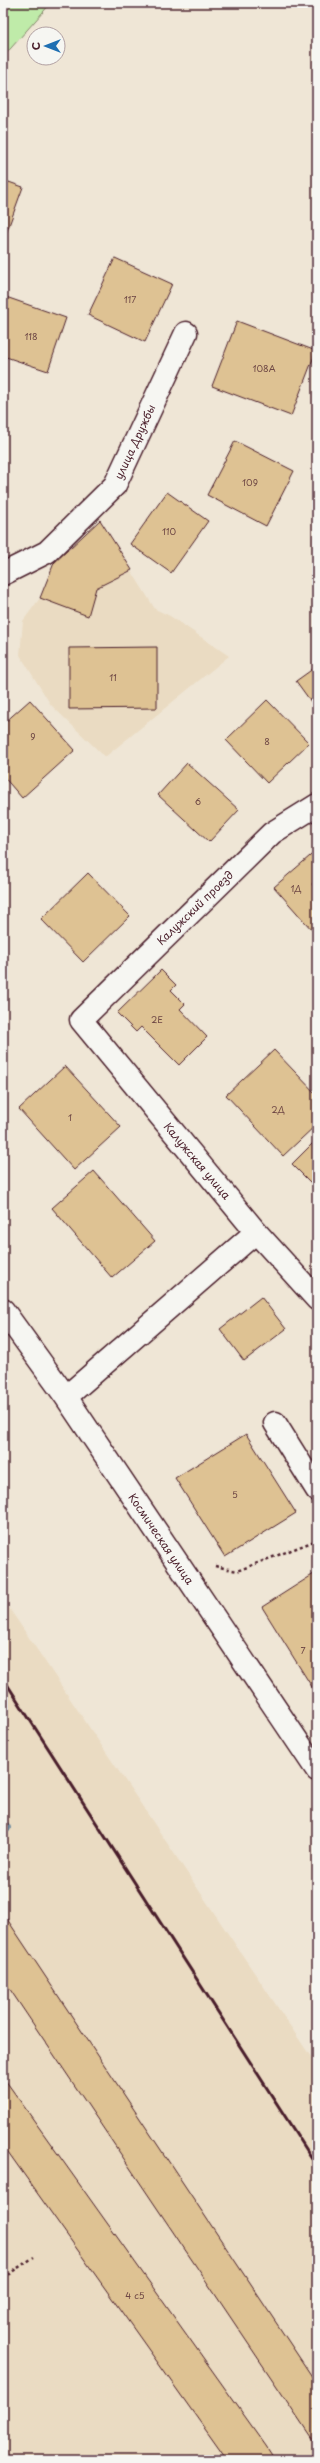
<svg xmlns="http://www.w3.org/2000/svg" width="320" height="2463" viewBox="0 0 320 2463" font-family="'Playpen Sans',sans-serif">
  <style>
    .built { fill: #eadbc2 }
    .green { fill: #bfeba9; stroke: #84856a }
    .lines { fill: none; stroke-linecap: round; stroke-linejoin: round }
    .stream { stroke: #728d9f; stroke-width: 10 }
    .building { fill: #dec293; stroke: #4a1f2b }
    .minor-casing { stroke: #4a1f2b; stroke-width: 25 }
    .path { stroke: #4a1f2b; stroke-width: 2.5; stroke-dasharray: 3 3; stroke-linecap: butt }
    .minor { stroke: #f6f6f2; stroke-width: 22 }
    .rail { stroke: #4a1f2b; stroke-width: 3 }
    .labels { text-anchor: middle; stroke-width: 4; stroke-linejoin: round; paint-order: stroke }
    .number-label { font-size: 9px; fill: #6f4845 }
    .street-label { font-size: 11px; fill: #4a1f2b; stroke: #f6f6f2 }
  </style>
  <rect width="100%" height="100%" fill="#efe6d6"/>
  <filter id="ink" filterUnits="userSpaceOnUse"><feTurbulence type="fractalNoise" baseFrequency=".025" numOctaves="2"/><feDisplacementMap in="SourceGraphic" scale="8" xChannelSelector="R" yChannelSelector="G"/><feConvolveMatrix kernelMatrix="1 2 1 2 8 2 1 2 1" color-interpolation-filters="sRGB"/></filter>
  <g filter="url(#ink)">
    <path class="built" d="M100,520L155,609L170,616L229,656L105,757L51,705L20,655L23,621L40,598L54,563Z
      M3,1599L317,2066V2460H3Z"/>
    <path class="green" d="M3,3H51L3,57Z"/>
    <g class="lines">
      <path class="stream" d="M3,1824L6,1828"/>
    </g>
    <path class="building" d="M3,180L23,187L3,242Z
      M115,258L172,284L145,342L88,315Z
      M6,297L66,318L48,371L3,356V306Z
      M237,321L316,351L291,416L212,386Z
      M235,441L294,471L266,526L207,495Z
      M3,474H6L3,528Z
      M167,492L208,521L171,573L130,544Z
      M100,520L132,570L96,588L88,616L40,598L54,563Z
      M157,647V708L69,709V648Z
      M317,666V710L296,681Z
      M30,700L75,750L22,798L3,776V724Z
      M267,700L309,743L267,783L226,740Z
      M187,763L239,810L209,842L158,795Z
      M317,850V879L312,884L317,890V925L312,930L274,887Z
      M88,873L130,916L83,962L41,919Z
      M161,970L176,985L171,990L185,1004L180,1009L207,1037L179,1065L141,1027L136,1032L117,1013Z
      M274,1050L317,1095V1124L283,1156L226,1095Z
      M65,1066L121,1127L74,1170L19,1109Z
      M317,1139V1189L292,1164Z
      M94,1171L155,1241L112,1278L52,1208Z
      M261,1297L286,1329L244,1361L220,1329Z
      M246,1434L296,1513L225,1557L175,1478Z
      M317,1572V1695L262,1607Z
      M3,1913L317,2384V2446L3,1979Z
      M3,2077L266,2446L275,2460H227L3,2145Z"/>
    <g class="lines">
      <defs>
        <path id="minor" d="M3,574L47,552L115,485L186,333
          M317,805L272,833L81,1020L256,1232L317,1299
          M3,1310L66,1397L317,1770
          M66,1397L256,1232
          M275,1423L317,1490"/>
      </defs>
      <use href="#minor" class="minor-casing"/>
      <path class="path" d="M215,1566L237,1571L317,1540
        M3,2278L34,2257"/>
      <use href="#minor" class="minor"/>
      <path class="rail" d="M3,1678L317,2166"/>
    </g>
  </g>
  <g class="labels">
    <g class="number-label">
      <text x="130" y="303">117</text>
      <text x="31" y="340">118</text>
      <text x="264" y="372">108А</text>
      <text x="250" y="486">109</text>
      <text x="169" y="535">110</text>
      <text x="113" y="681">11</text>
      <text x="33" y="740">9</text>
      <text x="267" y="745">8</text>
      <text x="198" y="805">6</text>
      <text x="296" y="892">1Д</text>
      <text x="157" y="1023">2Е</text>
      <text x="278" y="1113">2Д</text>
      <text x="70" y="1121">1</text>
      <text x="235" y="1498">5</text>
      <text x="303" y="1654">7</text>
      <text x="135" y="2299">4 с5</text>
    </g>
    <g class="street-label">
      <text transform="translate(135 442) rotate(-65)" y="4">улица Дружбы</text>
      <text transform="translate(195 908) rotate(-44)" y="4">Калужский проезд</text>
      <text transform="translate(197 1161) rotate(50)" y="4">Калужская улица</text>
      <text transform="translate(161 1539) rotate(56)" y="4">Космическая улица</text>
    </g>
  </g>
  <rect width="320" height="2463" fill="none" stroke="#f6f6f2" stroke-width="16"/>
  <rect x="8" y="8" width="304" height="2447" fill="none" stroke="#4a1f2b" stroke-width="1.5" filter="url(#ink)"/>
  <g transform="translate(46 46) rotate(270)"><circle r="19" fill="#f6f6f2" stroke="#b1a0a2"/>
  <path d="M0-3L7 15L0 10L-7 15Z" fill="#1f6fb2"/>
  <text y="-6" font-size="11" font-weight="bold" text-anchor="middle" fill="#4a1f2b">С</text>
  </g>
</svg>
